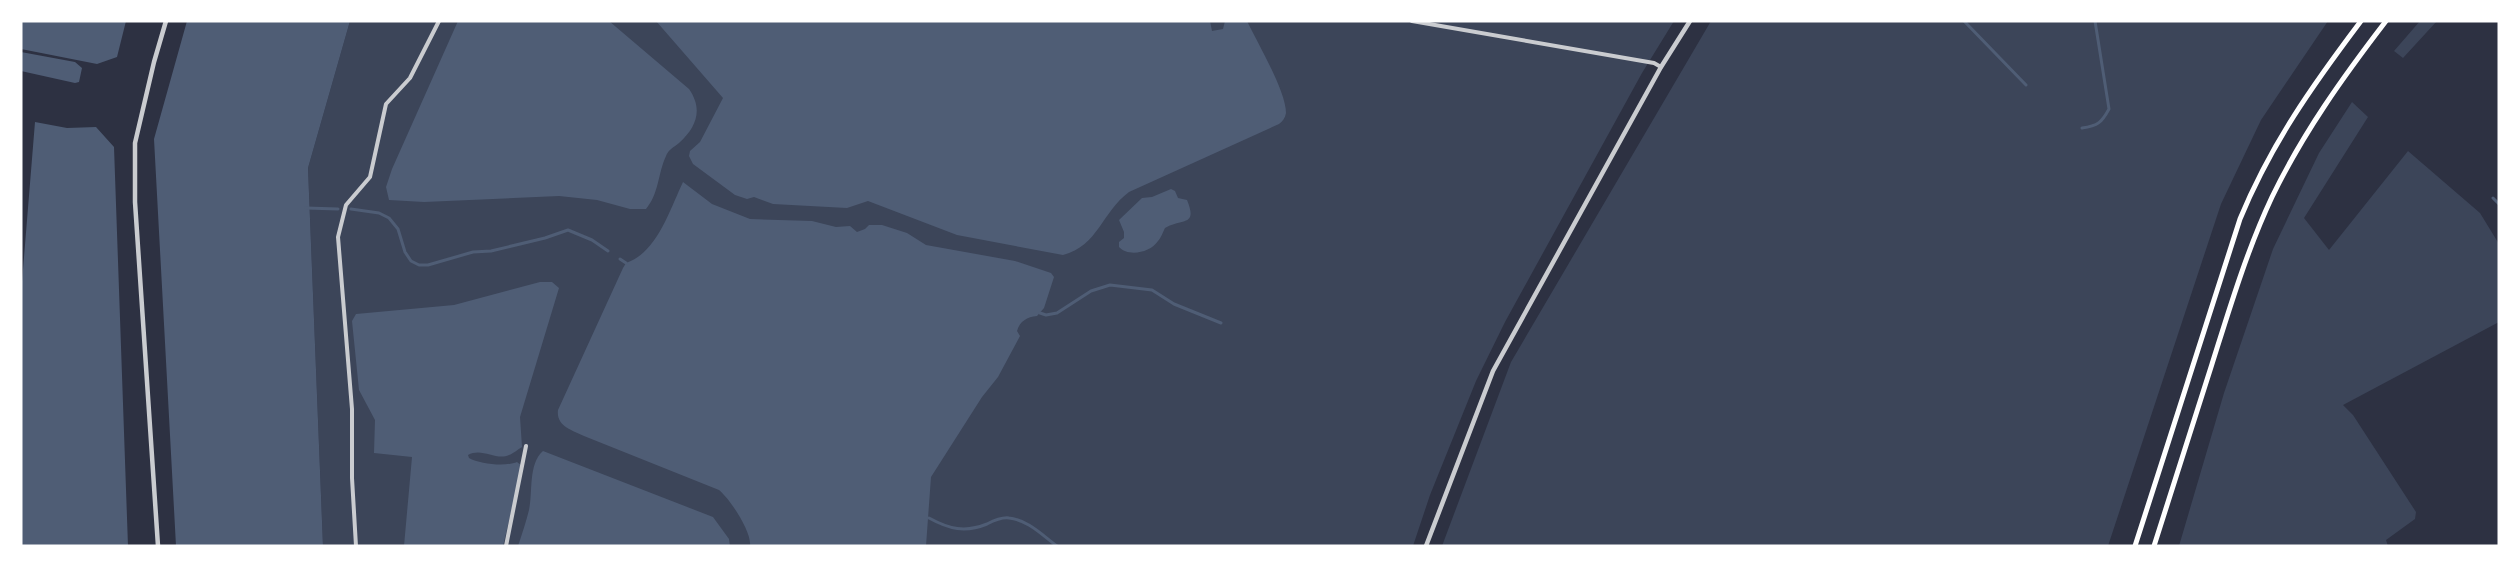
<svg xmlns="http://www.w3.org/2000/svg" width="2520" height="567" viewBox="0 0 2520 567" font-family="'Titillium Web',sans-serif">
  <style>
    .green { fill: #3c4559 }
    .water { fill: #4f5d75 }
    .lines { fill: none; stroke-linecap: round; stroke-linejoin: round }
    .stream { stroke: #4f5d75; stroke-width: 3 }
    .minor { stroke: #caccd0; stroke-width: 4 }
    .tertiary { stroke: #caccd0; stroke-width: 4.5 }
    .secondary { stroke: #fff; stroke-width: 5 }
  </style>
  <rect width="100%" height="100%" fill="#2d3142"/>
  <path class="green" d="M350,21H1674L1642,73L1505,322L1476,381L1430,495L1413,546H323L308,168Z
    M1711,21H2328L2261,120L2221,204L2108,546H1442L1511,362Z
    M2420,21H2437L2403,58L2394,51Z
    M2352,102L2368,117L2304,218L2329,250L2408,151L2480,213L2499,244V322L2343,405L2353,415L2416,512L2415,519L2386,540L2388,546H2179L2224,393L2273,249L2319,153Z"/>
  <path class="water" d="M21,21H126L117,57L97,64L21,49Z
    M187,21H350L308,168L323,546H176L154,139Z
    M458,21H609L689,89C703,109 697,127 679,143C674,147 668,150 666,156C658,173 659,194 646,209H630L597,200L559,196L424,202L389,200L386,187L392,169Z
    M656,21H1210L1212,31L1223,29L1225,21H1247C1257,42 1286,91 1286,113C1285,118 1283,121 1279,124L1129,192C1102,212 1098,246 1063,255L957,235L868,201L847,208L773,204L754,197L747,199L735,195L693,164L689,156L690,151L700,142L723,98Z
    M21,52L75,62L82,68L79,82L75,83L21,71Z
    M35,122L67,128L96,127L114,147L128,546H21V294Z
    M683,182L712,204L750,219L812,221L836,227L850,226L857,232L865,229L869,225H882L907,233L926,245L1015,261L1051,273L1054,277L1044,308L1037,316C1027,317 1020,321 1017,331L1020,336L998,377L982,397L931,477L926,546H750C752,532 730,499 719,490L584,436C572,430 556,426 558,410L623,268L626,263C657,253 670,209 683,182Z
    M1171,189L1175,191L1178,198L1187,200C1198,227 1182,218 1165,228C1163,232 1161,238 1158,241C1150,253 1128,257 1119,247V242L1124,238V232L1119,220L1142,198L1152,197Z
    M540,282H552L559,288L520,417L522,447C518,449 513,454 509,455C496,461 482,447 468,455L469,458C480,464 505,467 517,462L522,466L503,546H404L412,457L374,453L375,420L359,390L352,321L356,314L454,305Z
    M543,451L713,517L729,539L730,546H518C522,534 526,522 529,510C533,492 528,464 543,451Z"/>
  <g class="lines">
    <path class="stream" d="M1964,21L2026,85
      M2082,128C2098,126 2102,122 2109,109L2095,21
      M2493,198L2499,204
      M306,208L338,209
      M351,209L379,213L389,218L398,229L405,252L411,261L419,265H428L473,252L491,251L545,238L568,230L592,240L608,251
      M620,259L626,263
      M1040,313L1046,315L1057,313L1091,291L1110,285L1152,290L1174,304L1221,323
      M929,518C949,529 965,533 987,524C993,521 1002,517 1009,518C1028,520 1042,535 1057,546"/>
    <path class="minor" d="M1412,21L1654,63L1661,67
      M356,546L352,478V409L338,237L346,205L370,177L386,104L410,78L439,21
      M506,546L526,446"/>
    <path class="tertiary" d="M158,546L135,202V143L154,62L166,21
      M1426,546L1493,371L1661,67L1690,21"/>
    <path class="secondary" d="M2135,546L2240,219C2271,144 2312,86 2361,21
      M2154,546C2174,485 2193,424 2212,364C2230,307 2247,250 2272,197C2303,133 2343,77 2386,21"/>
  </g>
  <rect width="2520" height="567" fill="none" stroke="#ffffff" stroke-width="45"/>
</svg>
